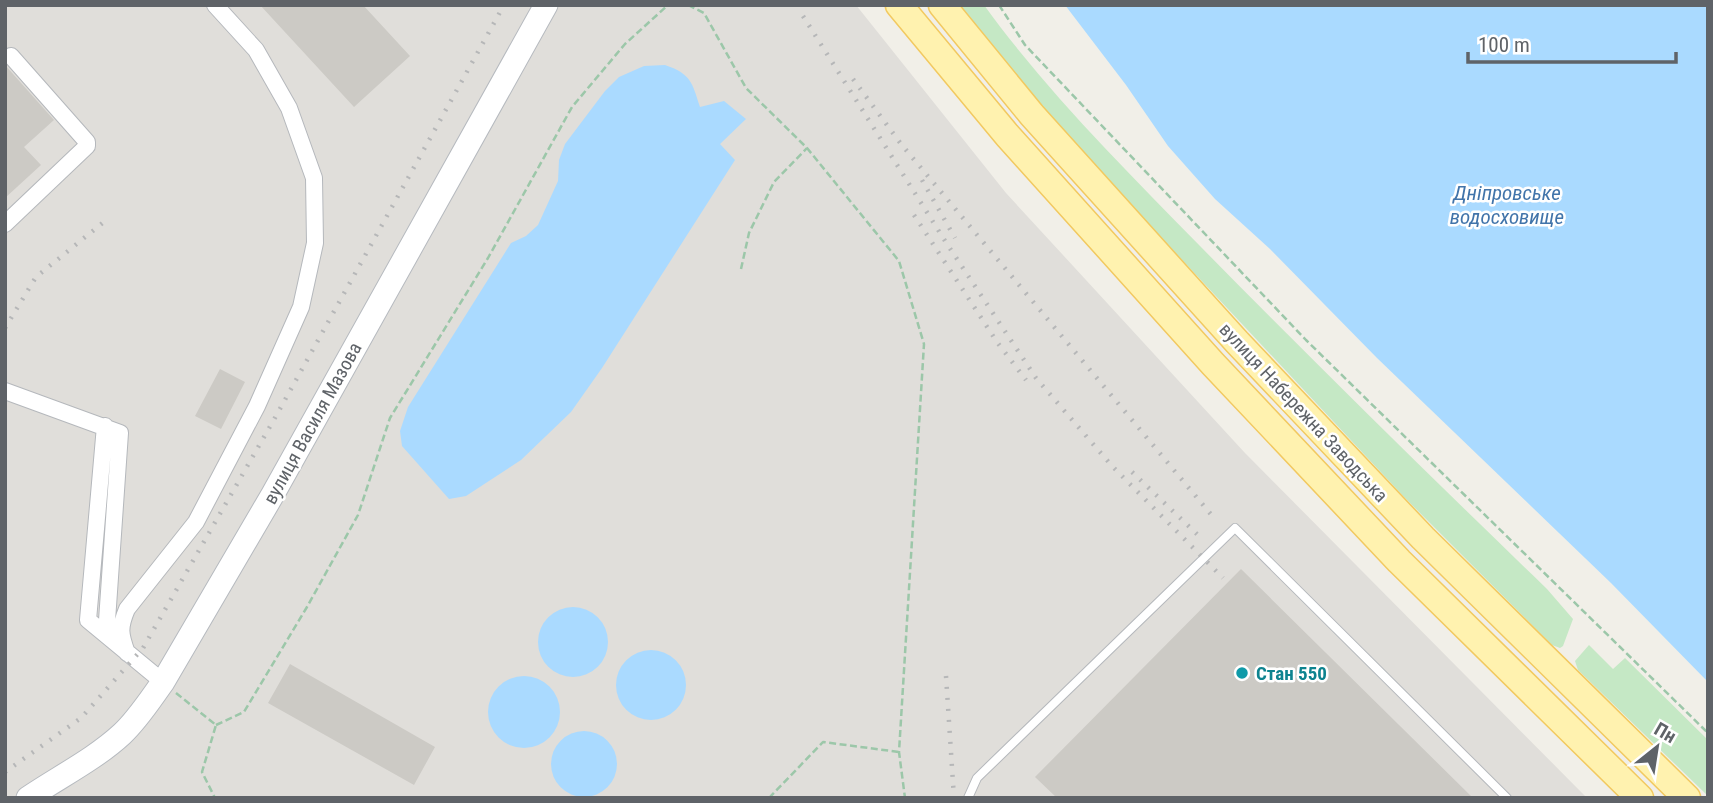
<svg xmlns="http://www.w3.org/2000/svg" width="1713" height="803" viewBox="0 0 1713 803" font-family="'Roboto Condensed',sans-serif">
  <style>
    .industrial { fill: #e0deda }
    .green { fill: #c5e8c5 }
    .water { fill: #aadaff }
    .building { fill: #cccac5 }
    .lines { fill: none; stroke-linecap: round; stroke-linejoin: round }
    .lane-casing { stroke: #b5b8bc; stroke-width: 10 }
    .street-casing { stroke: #b5b8bc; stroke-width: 18 }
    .secondary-casing { stroke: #b6babf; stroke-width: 25 }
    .primary-casing { stroke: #f2c960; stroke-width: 29 }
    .path { stroke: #9cc7a9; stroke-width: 2.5; stroke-dasharray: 7 3.5; stroke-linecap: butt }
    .lane { stroke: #fff; stroke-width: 8 }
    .street { stroke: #fff; stroke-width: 16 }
    .secondary { stroke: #fff; stroke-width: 23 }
    .primary { stroke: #fff2af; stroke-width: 26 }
    .rail { stroke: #b6b7b8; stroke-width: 4.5; stroke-dasharray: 2 9; stroke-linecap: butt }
    .culture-dot { fill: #0f9aa8; stroke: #fff; stroke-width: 2.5 }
    .labels { text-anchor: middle; stroke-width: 5; stroke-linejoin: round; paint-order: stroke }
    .street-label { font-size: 19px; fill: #5f6368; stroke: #fff }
    .culture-label { font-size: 19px; font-weight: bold; fill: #0d838f; stroke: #fff; text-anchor: start }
    .water-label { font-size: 21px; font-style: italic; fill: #4174aa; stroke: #fff }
  </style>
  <rect width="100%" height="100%" fill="#f1efe8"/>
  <path class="industrial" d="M5,5H856L1006,193L1245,453L1587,798H5Z"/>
  <path class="green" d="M960,5H984C1047,92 1125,169 1200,246C1314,362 1430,476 1547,589L1573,619L1563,646L1560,648L1552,645L1405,498L1154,230L1042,107Z
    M1589,645L1613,669L1625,658L1708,740V796L1578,670L1575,661Z"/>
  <path class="water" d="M1065,5H1708V682L1611,583L1377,358L1270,249L1215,199L1168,146L1126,85Z
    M665,65C691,74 692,82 700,107L724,101L746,119L720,144L735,160L602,368L571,412L521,460L466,496L449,499L402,446L400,431L408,407L511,243L526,236L538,225L558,181L559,160L565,144L605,91L619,77L644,66Z
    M538 642a35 35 0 1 1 70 0a35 35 0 1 1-70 0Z
    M616 685a35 35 0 1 1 70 0a35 35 0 1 1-70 0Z
    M488 712a36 36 0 1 1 72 0a36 36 0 1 1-72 0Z
    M551 764a33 33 0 1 1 66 0a33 33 0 1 1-66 0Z"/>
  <path class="building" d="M260,5H363L410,56L354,107Z
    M5,65L54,120L24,147L41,165L5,198Z
    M220,369L245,382L221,429L195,416Z
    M1241,569L1473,798H1057L1035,777Z
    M290,664L435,747L414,785L268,703Z"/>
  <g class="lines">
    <defs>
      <path id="lane" d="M968,798L977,778L1235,528L1507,798"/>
      <path id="street" d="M5,224L87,146V142L11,56
        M5,391L120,433L106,635
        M105,426L88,620L163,682
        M127,653C120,634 119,628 127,609L196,522L257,406L301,307L315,243L314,178L289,108L256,50L215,5"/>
      <path id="secondary" d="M28,798C59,777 95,759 122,734C138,719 150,700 163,682L273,494L546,5"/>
      <path id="primary" d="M899,5L1007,135L1213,364L1399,561L1640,798
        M942,5L1032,115L1237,342L1423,538L1687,798"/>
    </defs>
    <use href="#lane" class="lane-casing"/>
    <use href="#street" class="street-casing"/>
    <use href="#secondary" class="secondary-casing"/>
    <use href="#primary" class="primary-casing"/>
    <path class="path" d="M688,5L704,13L746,88L807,148L899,261L924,344L899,752L905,798
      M999,5L1025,45L1306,340L1708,733
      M741,269L749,233L774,182L807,148
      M176,693L216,725L202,772L215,798
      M216,725L244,712L307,607L358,515L390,418L488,258L572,107L625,44L668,5
      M769,798L823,742L899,752"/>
    <use href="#lane" class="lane"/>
    <use href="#street" class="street"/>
    <use href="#secondary" class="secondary"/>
    <use href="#primary" class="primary"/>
    <path class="rail" d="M803,16L947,244L1036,378L1112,466L1223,578
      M853,79L901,144L1214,518
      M922,180L955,238
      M914,215L997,342L1026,380
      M5,328L36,277L105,221
      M1132,472L1200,537
      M946,676L954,798
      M5,772L81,718L143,648L276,416L504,5"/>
  </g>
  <circle class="culture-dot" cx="1242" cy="673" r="7"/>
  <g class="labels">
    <g class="street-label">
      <text transform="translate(1304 412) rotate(47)" y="7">вулиця Набережна Заводська</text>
      <text transform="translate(312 423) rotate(-61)" y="7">вулиця Василя Мазова</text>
    </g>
    <g class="culture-label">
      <text x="1256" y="680">Стан 550</text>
    </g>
    <g class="water-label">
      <text x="1507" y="200">Дніпровське<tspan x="1507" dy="24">водосховище</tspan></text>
    </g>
  </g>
  <rect width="1713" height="803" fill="none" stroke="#5f6368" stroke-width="14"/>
  <g transform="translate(1657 747) rotate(30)" stroke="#ffffff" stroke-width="5" paint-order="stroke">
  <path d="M0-5L12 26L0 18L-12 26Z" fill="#5f6368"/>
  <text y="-10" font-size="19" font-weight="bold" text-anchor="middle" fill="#5f6368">Пн</text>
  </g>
  <path d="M1468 52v10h208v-10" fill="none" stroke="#5f6368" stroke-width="3.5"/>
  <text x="1478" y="52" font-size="21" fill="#5f6368" stroke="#ffffff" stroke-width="5" paint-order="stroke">100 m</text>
</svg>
